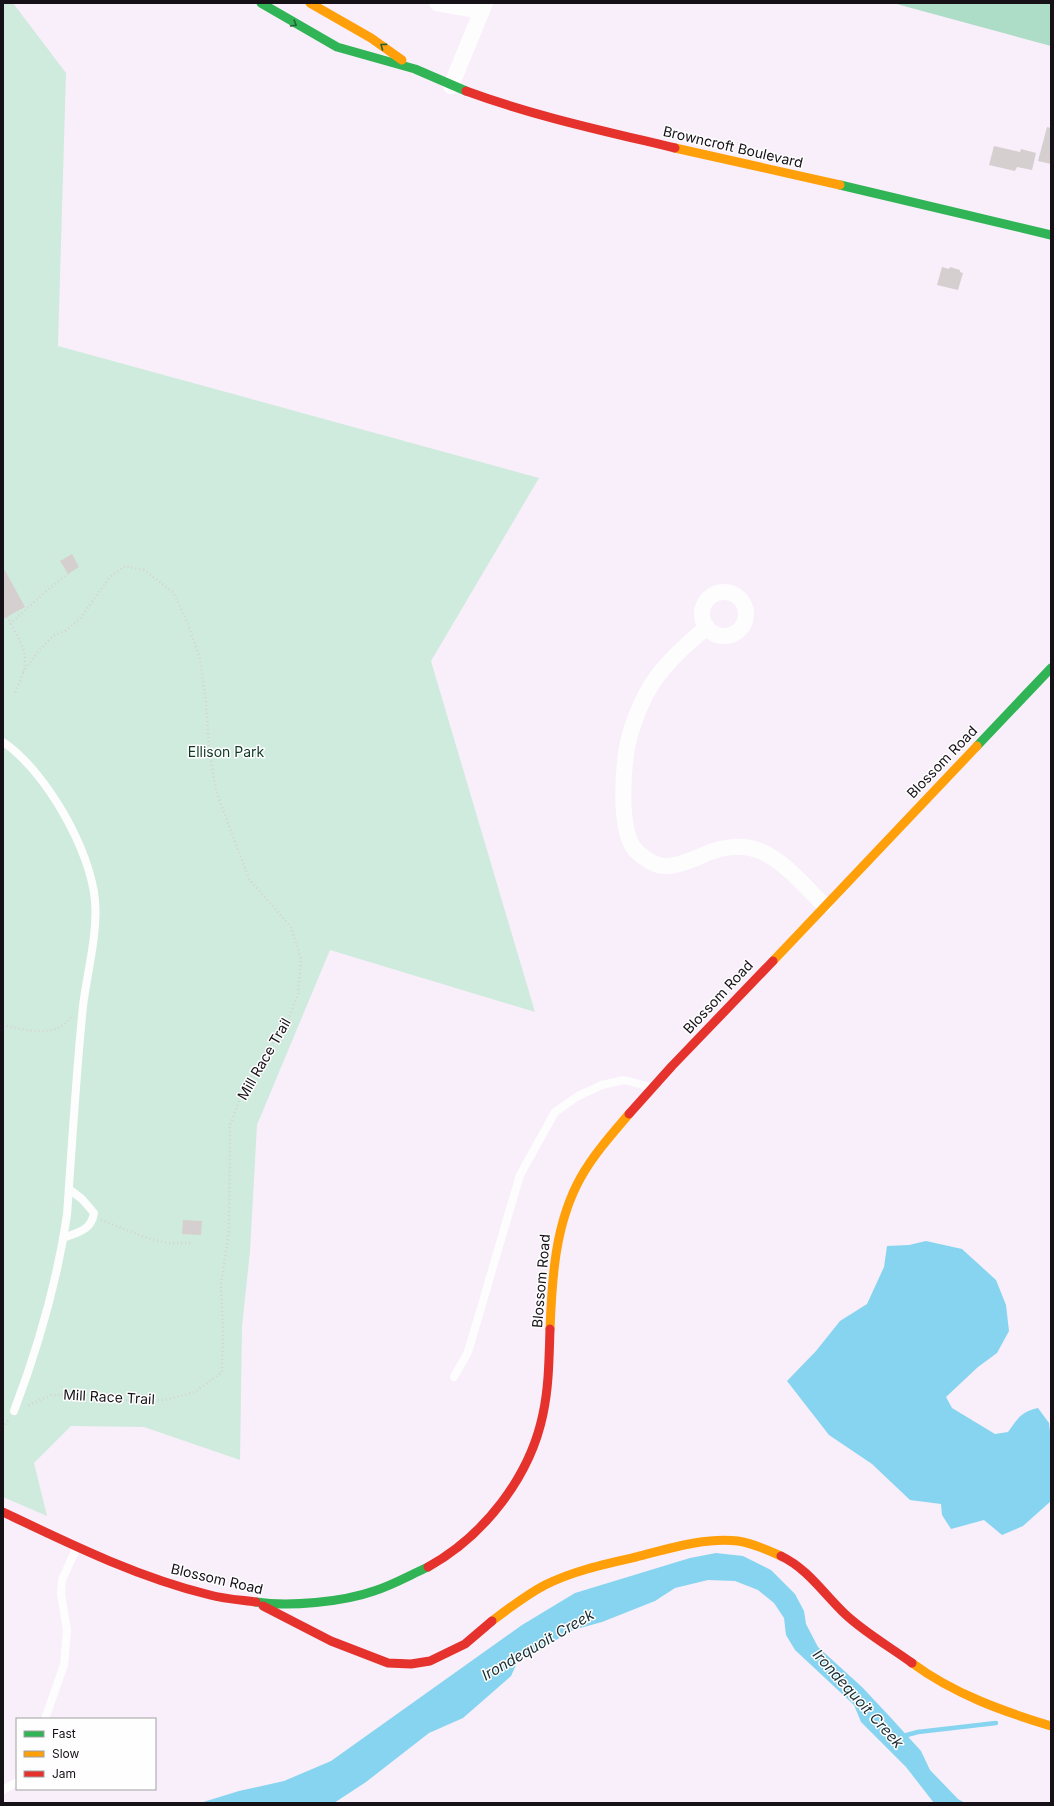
<svg xmlns="http://www.w3.org/2000/svg" width="1054" height="1806" viewBox="0 0 1054 1806" font-family="Inter,sans-serif">
  <style>
    .green { fill: #cfebdd }
    .forest { fill: #addcc7 }
    .water { fill: #86d4f0 }
    .lines { fill: none; stroke-linecap: round; stroke-linejoin: round }
    .stream { stroke: #86d4f0; stroke-width: 4.5 }
    .building { fill: #d6cfd0 }
    .path { stroke: #d5d2d5; stroke-width: 2.5; stroke-dasharray: 1 3; stroke-linecap: butt }
    .lane { stroke: #fefdfe; stroke-width: 8 }
    .street { stroke: #fefdfe; stroke-width: 16 }
    .fast { stroke: #30b455; stroke-width: 9 }
    .slow { stroke: #ff9f0a; stroke-width: 9 }
    .jam { stroke: #e5322d; stroke-width: 9 }
    .oneway { stroke: #236236 }
    .labels { text-anchor: middle; stroke-width: 3; stroke-linejoin: round; paint-order: stroke }
    .street-label { font-size: 14px; fill: #161017; stroke: #fefefe }
    .park-label { font-size: 14px; fill: #0e3825; stroke: #fefefe }
    .water-label { font-size: 15px; font-style: italic; fill: #182d33; stroke: #fefefe }
  </style>
  <rect width="100%" height="100%" fill="#f8effa"/>
  <path class="green" d="M3,3H13L66,73L58,346L539,478L431,661L535,1012L330,950L257,1125L250,1251L242,1327L240,1460L144,1427L71,1426L34,1463L47,1516L3,1497Z"/>
  <path class="forest" d="M893,3H1051V46Z"/>
  <path class="water" d="M926,1241L962,1249L996,1280L1006,1305L1009,1331L997,1353L978,1367L946,1397L952,1408L995,1434L1008,1432C1018,1418 1021,1412 1038,1408L1049,1423L1051,1440V1501L1023,1526L1002,1535L984,1520L951,1529L942,1515L941,1504L910,1500L872,1464L829,1435L787,1381L816,1351L840,1321L867,1304L884,1267L887,1246L909,1245Z
    M716,1553L743,1556L771,1570L795,1594L804,1611L806,1624L818,1647L862,1687L892,1719L921,1751L930,1770L958,1799L965,1803H934L906,1767L861,1722L854,1705L795,1650L786,1635L784,1618L774,1603L758,1590L735,1581L708,1580L675,1588L655,1601L602,1622L573,1630L517,1663L511,1676L463,1718L429,1733L366,1782L334,1803H200L239,1791L284,1781L331,1761L522,1625L575,1593L690,1558Z"/>
  <g class="lines">
    <path class="stream" d="M903,1736L918,1732L996,1723"/>
  </g>
  <path class="building" d="M1047,127L1051,128V164L1038,161Z
    M994,146L1020,152L1021,149L1036,153L1032,170L1017,167L1015,171L989,165Z
    M942,267L949,269L950,267L960,270V272L963,273L958,290L937,285Z
    M72,554L79,567L68,574L60,561Z
    M3,567L25,607L3,619Z
    M183,1220L202,1221L201,1235L182,1234Z"/>
  <g class="lines">
    <path class="path" d="M7,617C13,629 26,647 25,661C25,673 18,684 14,695
      M10,624L44,593L68,574
      M23,672L37,653L53,636L65,631L79,620L110,577L125,566L144,570L173,592L188,624L200,659L206,702L209,747L216,791L249,879L291,927L301,959L298,994L286,1026L262,1058L242,1093L230,1125L229,1232L221,1284L223,1330L222,1372L195,1392L165,1400H124L87,1395H51L27,1406
      M3,1025C24,1030 57,1039 71,1017
      M101,1220L147,1238L168,1243H190
      M3,1428L9,1419"/>
    <path class="lane" d="M3,742C45,770 91,850 95,901C98,933 87,973 83,1006C76,1075 72,1145 67,1215C57,1282 38,1348 14,1411
      M63,1238C78,1232 91,1231 94,1213L82,1199L69,1189
      M454,1377L468,1352L520,1175L555,1112L578,1096L602,1085L624,1080L651,1087
      M45,1719L64,1665L67,1630L61,1594L62,1580L77,1547
      M3,1790L17,1782"/>
    <path class="street" d="M437,3L482,11
      M451,86L485,3
      M702 614a22 22 0 1 1 44 0a22 22 0 1 1-44 0Z
      M707,627C687,644 666,662 652,684C643,698 636,715 631,731C623,757 618,823 633,847C638,854 649,862 658,865C672,869 689,861 701,856C760,828 786,868 824,905"/>
    <path class="fast" d="M261,3L337,47L415,69L466,91
      M840,185L1051,235
      M977,746L1051,668
      M256,1602C289,1607 343,1602 374,1591C393,1585 410,1575 428,1567"/>
    <path class="slow" d="M310,3L371,38L402,60
      M675,148L840,185
      M773,961L977,746
      M550,1329C552,1278 555,1223 581,1177C594,1154 612,1134 629,1114
      M492,1621C509,1608 526,1595 545,1585C573,1571 605,1564 636,1557C668,1549 704,1537 738,1541C753,1543 767,1550 781,1556
      M912,1663C954,1694 1002,1711 1051,1726"/>
    <path class="jam" d="M466,91C534,116 604,131 675,148
      M629,1114L672,1066L773,961
      M3,1512C70,1544 137,1577 210,1595C225,1599 241,1600 256,1602
      M781,1556C808,1569 823,1593 845,1614C864,1632 890,1647 912,1663
      M428,1567C484,1536 530,1477 543,1414C549,1386 549,1358 550,1329
      M263,1606L331,1641L388,1663L411,1664L430,1661L465,1644L492,1621"/>
  </g>
  <defs><path id="oneway-chevron" d="M-2-3.5L2.5 0L-2 3.5" fill="none" stroke-width="1.6" stroke-linecap="round" stroke-linejoin="round"/></defs>
  <g class="oneway">
    <use href="#oneway-chevron" transform="translate(294 24) rotate(31)"/>
    <use href="#oneway-chevron" transform="translate(383 46) rotate(-144)"/>
  </g>
  <g class="labels">
    <g class="street-label">
      <text transform="translate(733 147) rotate(13)" y="5">Browncroft Boulevard</text>
      <text transform="translate(942 762) rotate(-46)" y="5">Blossom Road</text>
      <text transform="translate(718 997) rotate(-47)" y="5">Blossom Road</text>
      <text transform="translate(264 1059) rotate(-60)" y="5">Mill Race Trail</text>
      <text transform="translate(541 1281) rotate(-85)" y="5">Blossom Road</text>
      <text transform="translate(109 1397) rotate(3)" y="5">Mill Race Trail</text>
      <text transform="translate(217 1579) rotate(13)" y="5">Blossom Road</text>
    </g>
    <g class="park-label">
      <text x="226" y="757">Ellison Park</text>
    </g>
    <g class="water-label">
      <text transform="translate(538 1645) rotate(-30)" y="5">Irondequoit Creek</text>
      <text transform="translate(858 1699) rotate(48)" y="5">Irondequoit Creek</text>
    </g>
  </g>
  <rect width="1054" height="1806" fill="none" stroke="#161017" stroke-width="8"/>
  <rect x="16" y="1718" width="140" height="72" fill="#fefefe" stroke="#a19fa2"/>
  <rect x="24" y="1731" width="20" height="6" fill="#30b455" stroke="#a19fa2"/>
  <text x="52" y="1738" font-size="12" fill="#161017">Fast</text>
  <rect x="24" y="1751" width="20" height="6" fill="#ff9f0a" stroke="#a19fa2"/>
  <text x="52" y="1758" font-size="12" fill="#161017">Slow</text>
  <rect x="24" y="1771" width="20" height="6" fill="#e5322d" stroke="#a19fa2"/>
  <text x="52" y="1778" font-size="12" fill="#161017">Jam</text>
</svg>
